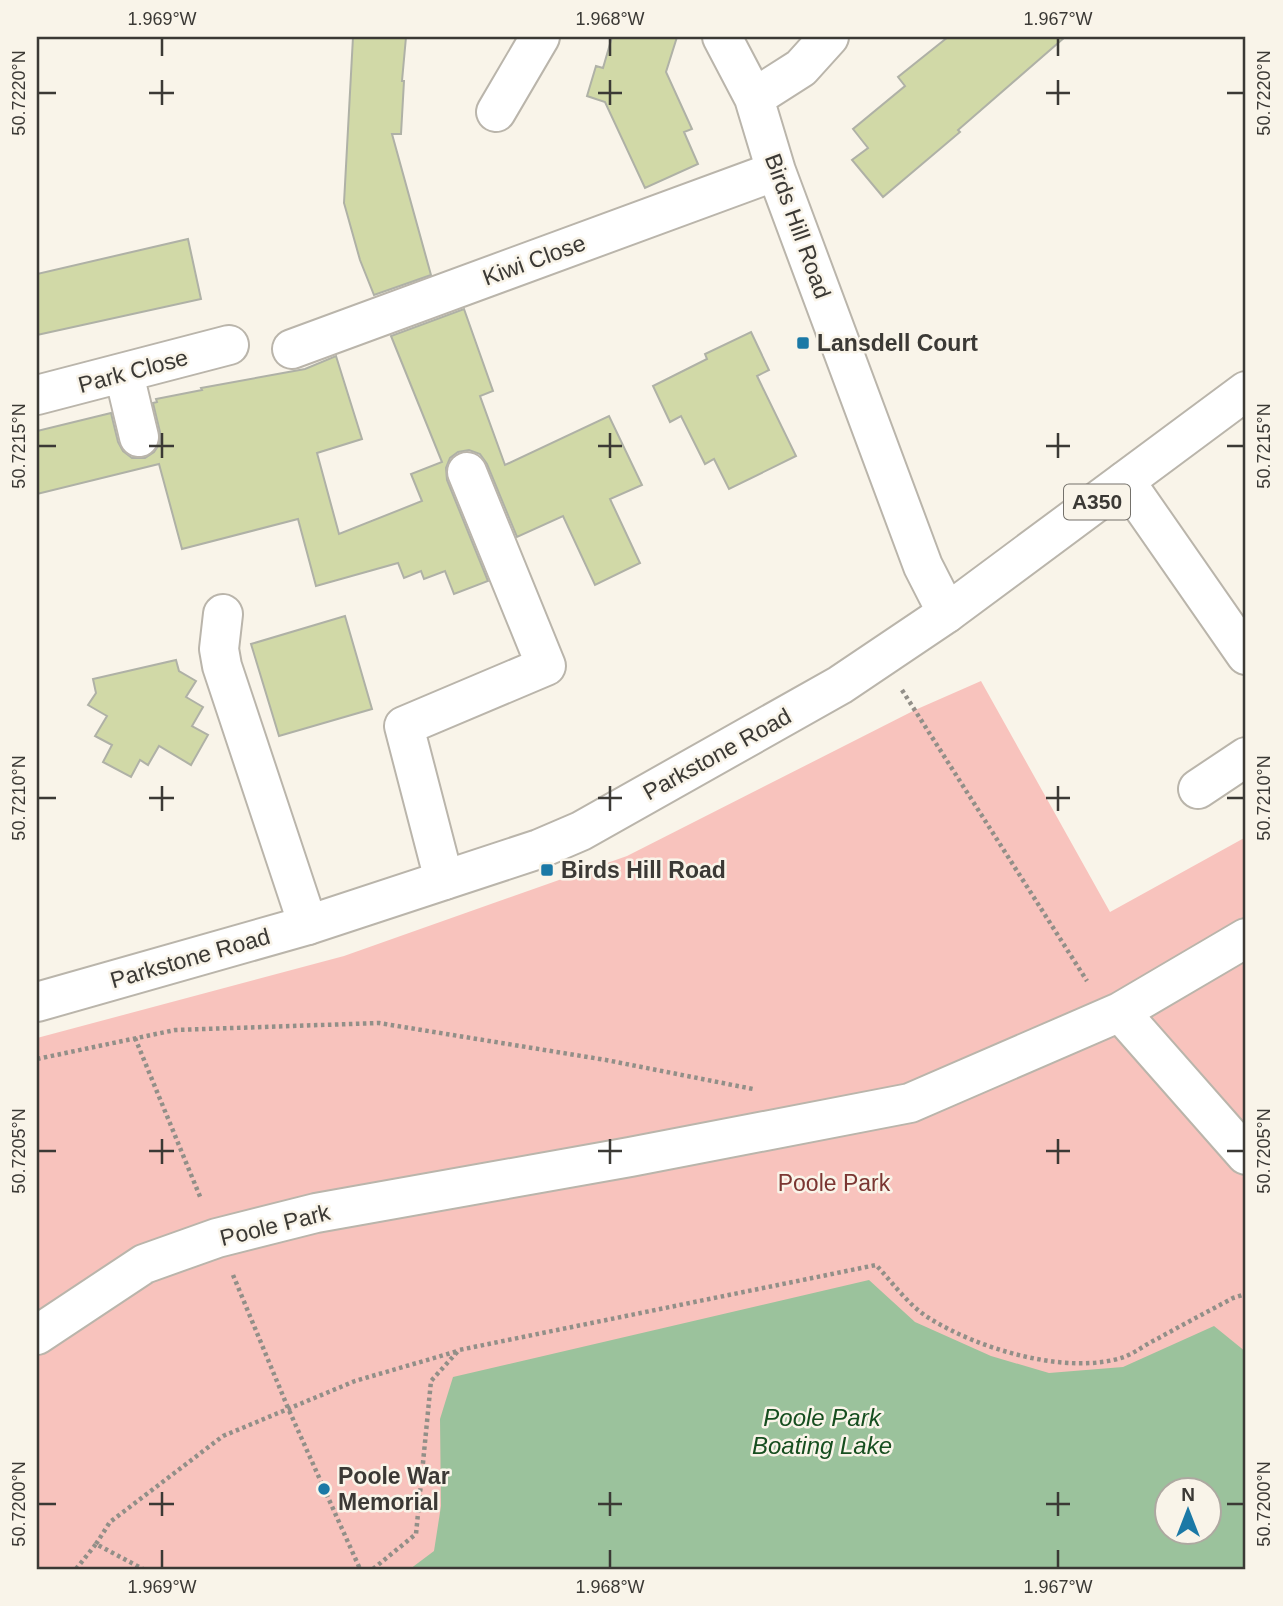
<svg xmlns="http://www.w3.org/2000/svg" width="1283" height="1606" viewBox="0 0 1283 1606" font-family="Helvetica,sans-serif">
  <style>
    .green { fill: #f8c3bd; fill-rule: evenodd }
    .water { fill: #9bc29c; fill-rule: evenodd }
    .building { fill: #d1d9a7; stroke: #afb1a6; stroke-width: 2 }
    .lines { fill: none; stroke-linecap: round; stroke-linejoin: round }
    .minor-casing { stroke: #bab5ab; stroke-width: 42 }
    .major-casing { stroke: #bab5ab; stroke-width: 42 }
    .path { stroke: #928f88; stroke-width: 4.5; stroke-dasharray: 3.5 3.5; stroke-linecap: butt }
    .minor { stroke: #fff; stroke-width: 38 }
    .major { stroke: #fff; stroke-width: 38 }
    .ticks { fill: none; stroke: #3b3935; stroke-width: 2.5 }
    .poi-dot { fill: #1b79a6; stroke: #f9f4e9; stroke-width: 2.5 }
    .labels { text-anchor: middle; stroke-width: 5; stroke-linejoin: round; paint-order: stroke }
    .shield { fill: #f9f4e9; stroke: #74716b; stroke-width: 2 }
    .shield-label { font-size: 21px; font-weight: bold; fill: #3b3935 }
    .street-label { font-size: 23px; fill: #3b3935; stroke: #f9f4e9 }
    .poi-label { font-size: 23px; font-weight: bold; fill: #3b3935; stroke: #f9f4e9; text-anchor: start }
    .park-label { font-size: 23px; fill: #7b3632; stroke: #f9f4e9 }
    .water-label { font-size: 24px; font-style: italic; fill: #164e1f; stroke: #f9f4e9 }
    .neatline { fill: none; stroke: #3b3935; stroke-width: 2.5 }
    .ticks-label { font-size: 18px; text-anchor: middle; fill: #3b3935 }
  </style>
  <rect width="100%" height="100%" fill="#f9f4e9"/>
  <path class="green" d="M981,681L1110,912L1246,837V1569H37V1038L344,956L627,856L915,710ZM1168,1490H1210V1532H1168Z"/>
  <path class="water" d="M869,1280L915,1322L991,1356L1049,1373L1123,1367L1214,1326L1246,1352V1569H410L434,1551L441,1506L440,1419L453,1377ZM1168,1490H1210V1532H1168Z"/>
  <path class="building" d="M353,37H406L402,81H404L401,134H392L431,275L374,295L360,260L344,203Z
    M612,37H677L666,72L692,129L684,132L698,164L645,188L605,102L587,96L596,66L603,68Z
    M948,37H1065L958,130L960,132L883,197L852,160L868,148L853,129L905,86L898,77Z
    M188,239L201,299L37,335V274Z
    M464,309L493,391L480,396L505,465L609,416L642,485L610,499L640,563L595,585L563,516L517,537L487,464L480,454L469,450L458,452L450,458L446,468L447,480L488,581L454,594L445,571L424,579L421,571L404,578L398,563L316,586L298,519L182,549L159,464L37,494V431L111,413L118,442L123,451L132,458H145L154,452L160,443V432L153,403L157,402L156,399L202,390L201,388L305,369L336,356L362,439L317,453L339,534L422,501L411,474L442,462L391,336Z
    M751,332L769,370L757,376L796,456L729,489L714,459L705,464L681,416L670,422L653,386L707,359L705,354Z
    M345,616L372,709L279,736L251,644Z
    M176,660L179,671L196,681L186,697L203,707L192,726L208,735L191,765L159,746L148,765L140,760L131,777L103,762L112,745L95,736L107,716L88,705L96,693L93,679Z"/>
  <g class="lines">
    <defs>
      <path id="minor" d="M722,37L754,98L776,171L923,566L947,613
        M754,98L801,68L829,37
        M496,112L540,37
        M292,349L776,171
        M124,374L139,437
        M37,395L229,345
        M1125,481L1246,655
        M223,614L219,649L222,666L308,925
        M1198,789L1246,757
        M444,880L404,726L546,666L467,472
        M1120,1012L1246,1155
        M37,1335L144,1264L217,1238L316,1213L630,1157L910,1103L1120,1012L1246,938"/>
      <path id="major" d="M37,1002L308,925L539,849L581,831L840,685L947,613L1246,391"/>
    </defs>
    <use href="#minor" class="minor-casing"/>
    <use href="#major" class="major-casing"/>
    <path class="path" d="M902,690L1087,981
      M135,1038L201,1199
      M37,1059L175,1030L379,1023L606,1060L753,1089
      M233,1275L288,1408L360,1569
      M96,1544L110,1522L223,1436L355,1381L458,1351
      M76,1569L96,1544L143,1569
      M373,1569L416,1534L431,1381L459,1350L876,1265C893,1283 908,1305 929,1318C978,1349 1068,1376 1124,1357C1135,1353 1146,1344 1157,1339C1182,1325 1207,1312 1233,1298L1246,1294"/>
    <use href="#minor" class="minor"/>
    <use href="#major" class="major"/>
  </g>
  <path class="ticks" d="M162,38V56M610,38V56M1058,38V56M162,80V105M610,80V105M1058,80V105M38,93H56M149,93H174M598,93H622M1046,93H1070M1227,93H1244M162,433V458M610,433V458M1058,433V458M38,446H56M149,446H174M598,446H622M1046,446H1070M1227,446H1244M162,786V811M610,786V811M1058,786V811M38,798H56M149,798H174M598,798H622M1046,798H1070M1227,798H1244M162,1139V1164M610,1139V1164M1058,1139V1164M38,1151H56M149,1151H174M598,1151H622M1046,1151H1070M1227,1151H1244M162,1492V1516M610,1492V1516M1058,1492V1516M38,1504H56M149,1504H174M598,1504H622M1046,1504H1070M1227,1504H1244M162,1550V1568M610,1550V1568M1058,1550V1568"/>
  <g class="poi-dot">
    <rect x="796" y="336" width="14" height="14" rx="3.5"/>
    <rect x="540" y="863" width="14" height="14" rx="3.5"/>
    <circle cx="324" cy="1489" r="7"/>
  </g>
  <g class="labels">
    <rect class="shield" x="1064" y="484.5" width="66" height="35" rx="5"/>
    <g class="shield-label">
      <text x="1097" y="509">A350</text>
    </g>
    <g class="street-label">
      <text transform="translate(798 226) rotate(70)" y="8">Birds Hill Road</text>
      <text transform="translate(534 260) rotate(-20)" y="8">Kiwi Close</text>
      <text transform="translate(133 371) rotate(-15)" y="8">Park Close</text>
      <text transform="translate(717 754) rotate(-29)" y="8">Parkstone Road</text>
      <text transform="translate(190 958) rotate(-16)" y="8">Parkstone Road</text>
      <text transform="translate(275 1225) rotate(-14)" y="8">Poole Park</text>
    </g>
    <g class="poi-label">
      <text x="817" y="351">Lansdell Court</text>
      <text x="561" y="878">Birds Hill Road</text>
      <text x="338" y="1484">Poole War<tspan x="338" dy="26">Memorial</tspan></text>
    </g>
    <g class="park-label">
      <text x="834" y="1191">Poole Park</text>
    </g>
    <g class="water-label">
      <text x="822" y="1426">Poole Park<tspan x="822" dy="28">Boating Lake</tspan></text>
    </g>
  </g>
  <rect width="1283" height="1606" fill="none" stroke="#f9f4e9" stroke-width="77"/>
  <g transform="translate(1188 1511)"><circle r="33" fill="#f9f4e9" stroke="#ada9a1" stroke-width="2"/>
  <path d="M0-5L12 26L0 18L-12 26Z" fill="#1b79a6"/>
  <text y="-10" font-size="19" font-weight="bold" text-anchor="middle" fill="#3b3935">N</text>
  </g>
  <rect x="38" y="38" width="1206" height="1530" class="neatline"/>
  <g class="ticks-label">
    <text x="162" y="25">1.969°W</text>
    <text x="610" y="25">1.968°W</text>
    <text x="1058" y="25">1.967°W</text>
    <text transform="translate(19 93) rotate(-90)" y="6">50.7220°N</text>
    <text transform="translate(1264 93) rotate(-90)" y="6">50.7220°N</text>
    <text transform="translate(19 446) rotate(-90)" y="6">50.7215°N</text>
    <text transform="translate(1264 446) rotate(-90)" y="6">50.7215°N</text>
    <text transform="translate(19 798) rotate(-90)" y="6">50.7210°N</text>
    <text transform="translate(1264 798) rotate(-90)" y="6">50.7210°N</text>
    <text transform="translate(19 1151) rotate(-90)" y="6">50.7205°N</text>
    <text transform="translate(1264 1151) rotate(-90)" y="6">50.7205°N</text>
    <text transform="translate(19 1504) rotate(-90)" y="6">50.7200°N</text>
    <text transform="translate(1264 1504) rotate(-90)" y="6">50.7200°N</text>
    <text x="162" y="1593">1.969°W</text>
    <text x="610" y="1593">1.968°W</text>
    <text x="1058" y="1593">1.967°W</text>
  </g>
</svg>
